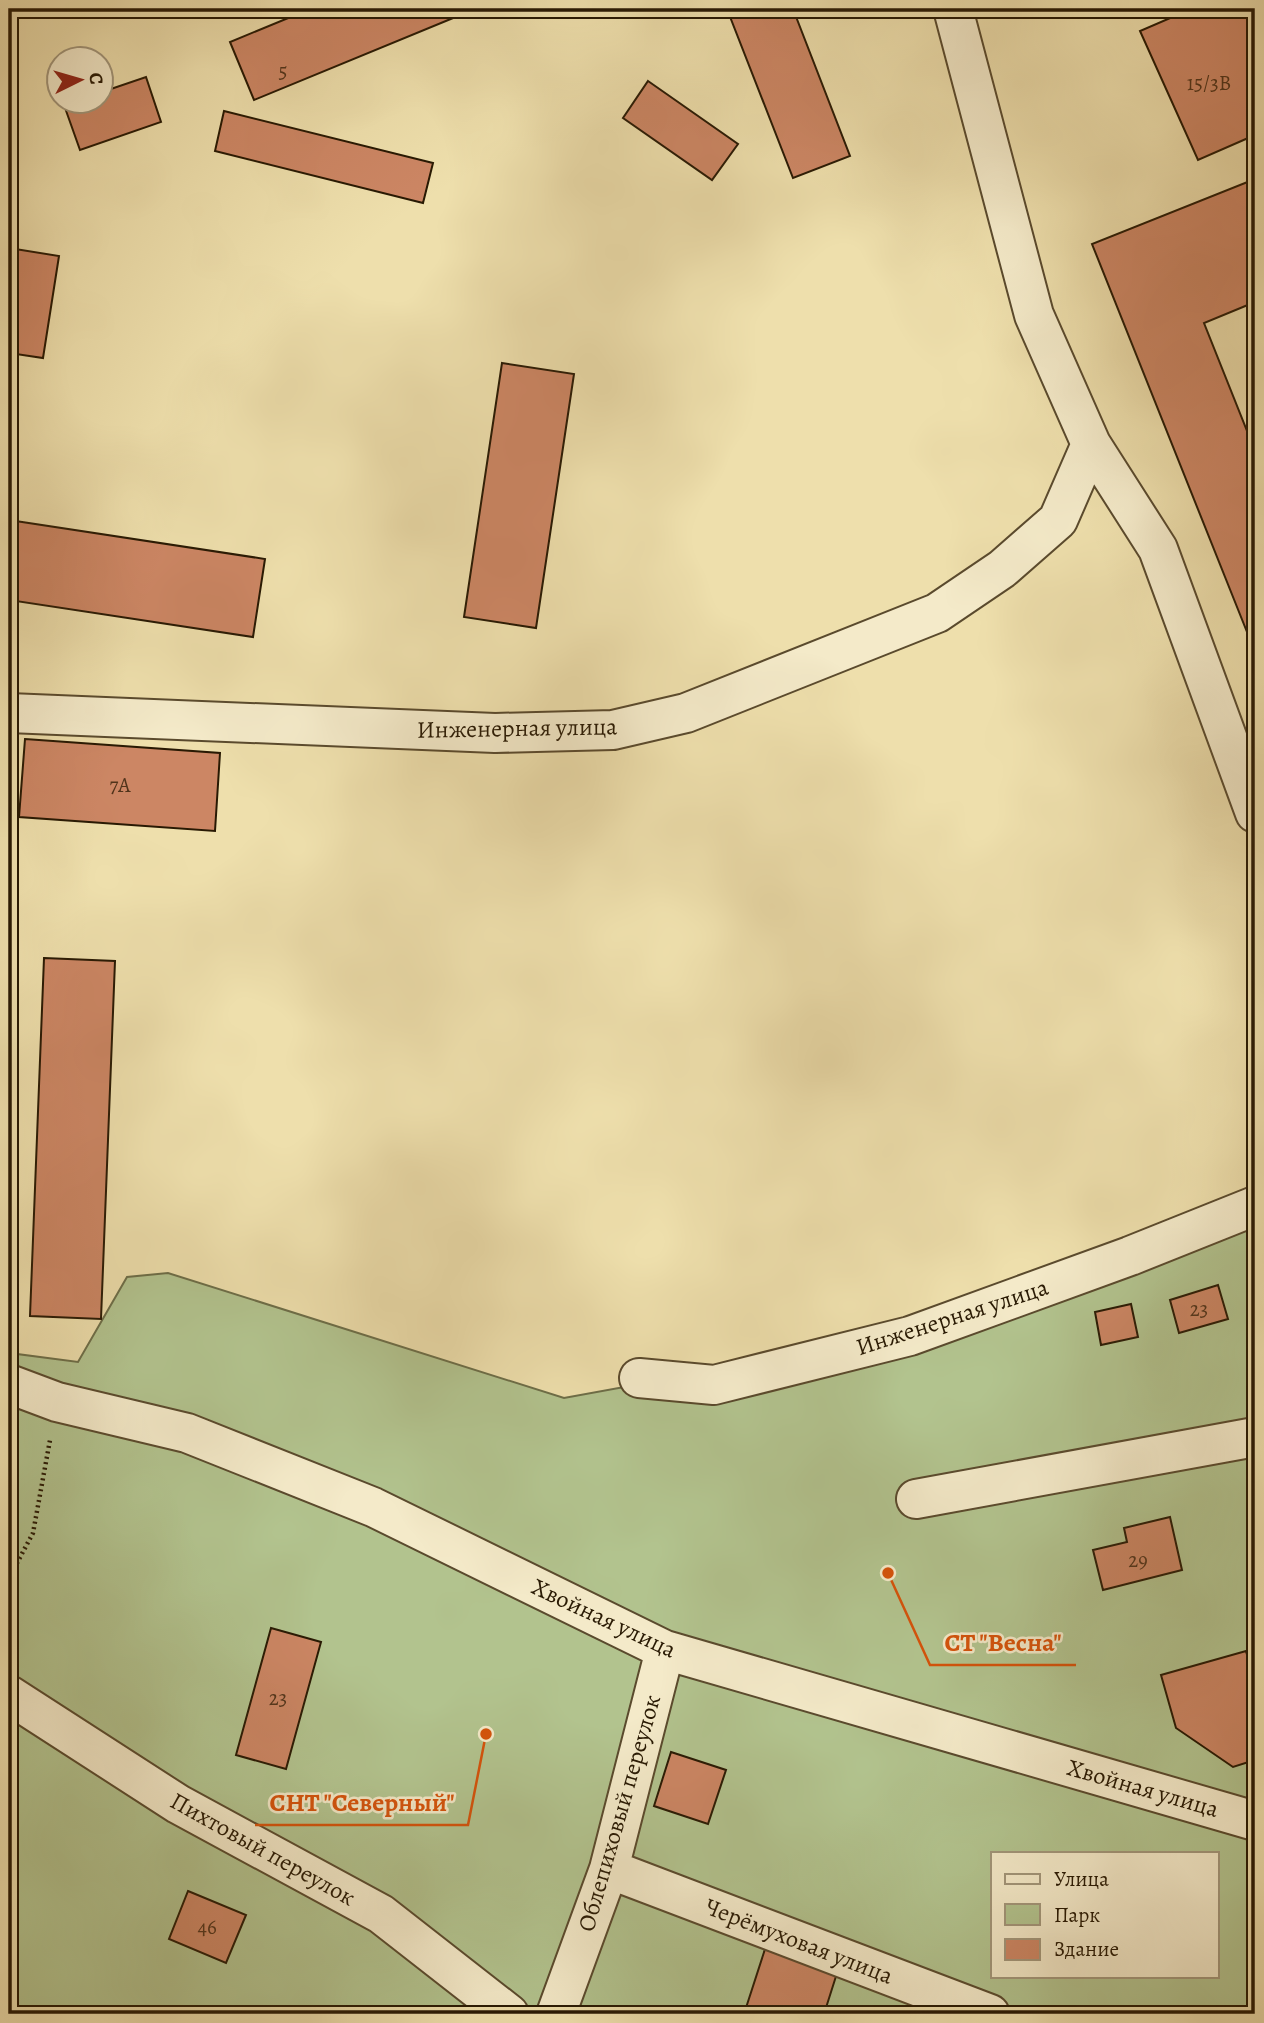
<svg xmlns="http://www.w3.org/2000/svg" width="1264" height="2023" viewBox="0 0 1264 2023" font-family="Alegreya,serif">
  <style>
    .green { fill: #b2c38e; stroke: #6d6e48; stroke-width: 2; fill-rule: evenodd }
    .building { fill: #cc8664; stroke: #281903; stroke-width: 2 }
    .lines { fill: none; stroke-linecap: round; stroke-linejoin: round }
    .street-casing { stroke: #5a4a2d; stroke-width: 42 }
    .path { stroke: #281903; stroke-width: 4.5; stroke-dasharray: 2 3.5; stroke-linecap: butt }
    .street { stroke: #f4eac9; stroke-width: 38 }
    .labels { text-anchor: middle; stroke-width: 5; stroke-linejoin: round; paint-order: stroke }
    .number-label { font-size: 21px; fill: #51341b }
    .street-label { font-size: 24px; fill: #281903; stroke: #f4eac9 }
    .leader { fill: none; stroke: #d5530b; stroke-width: 2.5 }
    .callout-dot { fill: #d5530b; stroke: #f4eac9; stroke-width: 2.5 }
    .callout-label { font-size: 26px; text-anchor: middle; font-weight: bold; fill: #d5530b; stroke: #f4eac9; stroke-width: 5; stroke-linejoin: round; paint-order: stroke }
  </style>
  <rect width="100%" height="100%" fill="#eedfac"/>
  <filter id="stains"><feTurbulence type="fractalNoise" baseFrequency=".00286" numOctaves="4"/><feColorMatrix values="0 0 0 0 .2 0 0 0 0 .09 0 0 0 0 .02 0 0 0 .5 -.17"/></filter>
  <radialGradient id="worn" r=".72"><stop offset=".6" stop-color="#630" stop-opacity="0"/><stop offset="1" stop-color="#630" stop-opacity=".3"/></radialGradient>
  <path class="green" d="M1255,1203V2014H9V1353L78,1362L127,1277L168,1273L564,1398L943,1329ZM993,1853H1217V1976H993Z"/>
  <path class="building" d="M310,9H475L254,100L230,42Z
    M727,9H793L850,156L793,178Z
    M1191,9H1255V135L1198,160L1140,31Z
    M146,77L161,122L80,150L64,105L102,102V92Z
    M648,81L738,144L712,180L623,118Z
    M224,111L433,163L423,203L215,151Z
    M1255,179V302L1204,323L1255,451V652L1092,244Z
    M9,248L59,256L43,358L9,353Z
    M502,363L574,374L536,628L464,617Z
    M9,520L265,559L253,637L9,600Z
    M25,739L220,753L215,831L19,817Z
    M44,958L115,961L101,1319L30,1316Z
    M1218,1285L1228,1319L1179,1333L1170,1300Z
    M1131,1304L1138,1337L1101,1345L1095,1312Z
    M1170,1517L1182,1570L1103,1590L1093,1550L1127,1542L1124,1528Z
    M271,1628L321,1642L286,1769L236,1755Z
    M1246,1651L1255,1684V1760L1233,1767L1176,1728L1161,1675Z
    M671,1752L726,1770L708,1824L654,1806Z
    M188,1891L246,1915L226,1963L169,1939Z
    M766,1946L838,1970L824,2014H744Z"/>
  <g class="lines">
    <defs>
      <path id="street" d="M953,9L1034,315L1091,444L1158,549L1255,813
        M9,713L495,733L613,730L686,713L937,613L1002,569L1058,520L1091,444
        M639,1378L714,1385L910,1336L1130,1256L1255,1206
        M9,1384L57,1402L187,1433L373,1507L665,1650L1255,1821
        M916,1499L1255,1437
        M9,1695L178,1804L381,1914L509,2014
        M609,1869L990,2014
        M556,2014L609,1869L665,1650"/>
    </defs>
    <use href="#street" class="street-casing"/>
    <path class="path" d="M9,1578L33,1533L50,1440"/>
    <use href="#street" class="street"/>
  </g>
  <g class="labels">
    <g class="number-label">
      <text x="283" y="78">5</text>
      <text x="1209" y="90">15/3В</text>
      <text x="120" y="792">7А</text>
      <text x="1199" y="1316">23</text>
      <text x="1138" y="1567">29</text>
      <text x="278" y="1705">23</text>
      <text x="207" y="1934">46</text>
    </g>
    <g class="street-label">
      <text transform="translate(517 728) rotate(-1)" y="8">Инженерная улица</text>
      <text transform="translate(952 1317) rotate(-18)" y="8">Инженерная улица</text>
      <text transform="translate(604 1618) rotate(25)" y="8">Хвойная улица</text>
      <text transform="translate(1143 1788) rotate(16)" y="8">Хвойная улица</text>
      <text transform="translate(619 1813) rotate(-74)" y="8">Облепиховый переулок</text>
      <text transform="translate(263 1849) rotate(29)" y="8">Пихтовый переулок</text>
      <text transform="translate(799 1941) rotate(21)" y="8">Черёмуховая улица</text>
    </g>
  </g>
  <path class="leader" d="M888 1573L930 1665H1076M486 1734L468 1825H255"/>
  <g class="callout-dot">
    <circle cx="888" cy="1573" r="7"/>
    <circle cx="486" cy="1734" r="7"/>
  </g>
  <g class="callout-label">
    <text x="1003" y="1651">СТ "Весна"</text>
    <text x="362" y="1811">СНТ "Северный"</text>
  </g>
  <rect width="1264" height="2023" fill="none" stroke="#eedfac" stroke-width="35"/>
  <rect x="10" y="10" width="1243" height="2002" fill="none" stroke="#281903" stroke-width="3.5"/>
  <rect x="18" y="18" width="1229" height="1988" fill="none" stroke="#281903" stroke-width="2"/>
  <rect x="991" y="1852" width="228" height="126" fill="#f4eac9" stroke="#a2967a" stroke-width="2"/>
  <rect x="1005" y="1874" width="35" height="10" fill="#f4eac9" stroke="#a2967a" stroke-width="2"/>
  <text x="1054" y="1886" font-size="21" fill="#281903">Улица</text>
  <rect x="1005" y="1904" width="35" height="21" fill="#b2c38e" stroke="#a2967a" stroke-width="2"/>
  <text x="1054" y="1922" font-size="21" fill="#281903">Парк</text>
  <rect x="1005" y="1939" width="35" height="21" fill="#cc8664" stroke="#a2967a" stroke-width="2"/>
  <text x="1054" y="1956" font-size="21" fill="#281903">Здание</text>
  <g transform="translate(80 80) rotate(85)"><circle r="33" fill="#f4eac9" stroke="#a2967a" stroke-width="2"/>
  <path d="M0-5L12 26L0 18L-12 26Z" fill="#8f2418"/>
  <text y="-10" font-size="19" font-weight="bold" text-anchor="middle" fill="#281903">С</text>
  </g>
  <rect width="100%" height="100%" filter="url(#stains)"/>
  <rect width="100%" height="100%" fill="url(#worn)"/>
</svg>
